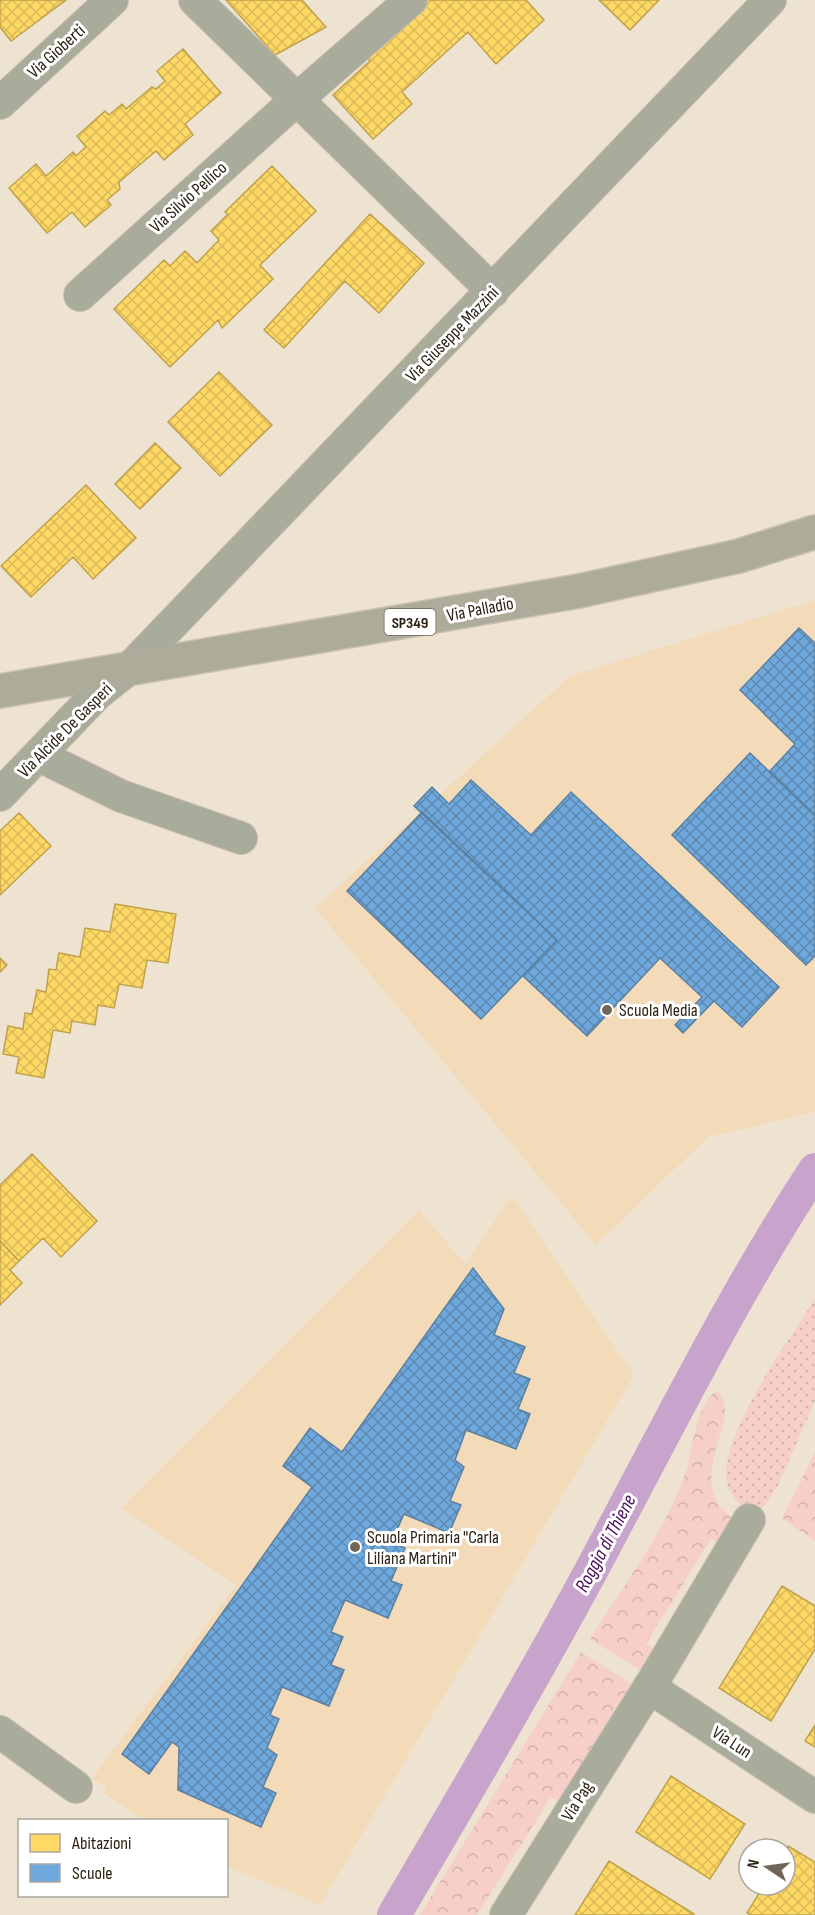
<svg xmlns="http://www.w3.org/2000/svg" width="815" height="1915" viewBox="0 0 815 1915" font-family="'Sofia Sans Condensed',sans-serif">
  <style>
    .built { fill: #f3dbba }
    .grass { fill: url(#grass-dots) }
    .park { fill: url(#park-crowns) }
    .homes { fill: url(#homes-cross-hatch); stroke: #c0a24d; stroke-width: 1.5 }
    .schools { fill: url(#schools-cross-hatch); stroke: #5b80a0; stroke-width: 1.5 }
    .lines { fill: none; stroke-linecap: round; stroke-linejoin: round }
    .canal { stroke: #c8a4cc; stroke-width: 34 }
    .minor-casing { stroke: #c9bfb1; stroke-width: 34 }
    .major-casing { stroke: #c9bfb1; stroke-width: 36 }
    .minor { stroke: #a9ab9b; stroke-width: 32 }
    .major { stroke: #adac9a; stroke-width: 33 }
    .poi-dot { fill: #716556; stroke: #fff; stroke-width: 2 }
    .labels { text-anchor: middle; stroke-width: 6; stroke-linejoin: round; paint-order: stroke }
    .shield { fill: #fff; stroke: #6c645a; stroke-width: 1.5 }
    .shield-label { font-size: 16px; font-weight: bold; fill: #2d2213 }
    .street-label { font-size: 18px; fill: #2d2213; stroke: #fff }
    .poi-label { font-size: 18px; fill: #2d2213; stroke: #fff; text-anchor: start }
    .water-label { font-size: 20px; font-style: italic; fill: #4a0f5d; stroke: #fff }
  </style>
  <defs>
    <pattern id="grass-dots" width="8" height="8" patternUnits="userSpaceOnUse" patternTransform="scale(1.5)"><rect width="8" height="8" fill="#f5cfc8"/><path d="M2 2h.1M6 6h.1" fill="none" stroke="#d2b1ab" stroke-width="1.8" stroke-linecap="round"/></pattern>
    <pattern id="park-crowns" width="20" height="18" patternUnits="userSpaceOnUse" patternTransform="scale(1.5)"><rect width="20" height="18" fill="#f5cfc8"/><path d="M2 6a3 3 0 1 1 6 0M12 15a3 3 0 1 1 6 0" fill="none" stroke="#d2b1ab"/></pattern>
    <pattern id="homes-cross-hatch" width="8" height="8" patternUnits="userSpaceOnUse" patternTransform="scale(1.5)"><rect width="8" height="8" fill="#ffd966"/><path d="M0 0l8 8M0 8l8-8" fill="none" stroke="#dbba58"/></pattern>
    <pattern id="schools-cross-hatch" width="8" height="8" patternUnits="userSpaceOnUse" patternTransform="scale(1.5)"><rect width="8" height="8" fill="#6fa8dc"/><path d="M0 0l8 8M0 8l8-8" fill="none" stroke="#5c88b1"/></pattern>
  </defs>
  <rect width="100%" height="100%" fill="#eee2d1"/>
  <path class="built" d="M815,600V1112L708,1137L596,1245L315,908L570,676Z
    M512,1196L634,1375L320,1905L227,1866L226,1820H142L104,1793L107,1788L92,1778L236,1585L121,1508L419,1210L465,1264Z"/>
  <path class="grass" d="M815,1299V1401L779,1483L767,1503L756,1515C745,1508 732,1500 728,1487C713,1442 791,1338 815,1299Z"/>
  <path class="park" d="M717,1391C747,1416 677,1481 736,1521L721,1545L711,1539L646,1644L656,1650L643,1672L590,1639C621,1590 669,1525 686,1471C692,1451 697,1401 717,1391Z
    M815,1452V1541L782,1518Z
    M581,1652L633,1685L562,1804L551,1797L477,1915H420Z"/>
  <path class="homes" d="M0,0H66L11,41L0,27Z
    M226,0H302L326,27L275,55Z
    M416,0H526L544,20L496,64L468,32L402,92L412,104L373,139L333,95L370,61L360,51Z
    M599,0H659L630,30Z
    M183,49L221,93L185,124L193,135L164,160L156,151L119,182L120,189L107,200L111,205L85,227L72,212L47,233L9,188L36,164L46,176L73,152L76,156L86,147L77,136L105,111L109,115L122,104L126,109L152,87L156,89L165,81L157,71Z
    M272,166L316,211L260,265L273,279L222,328L218,320L170,367L114,309L164,260L170,266L185,251L197,263L219,240L211,231L228,214L225,212Z
    M370,214L424,263L379,313L345,281L284,348L264,330Z
    M219,372L272,425L220,476L168,422Z
    M155,443L181,468L140,509L115,484Z
    M86,485L136,538L93,579L73,557L31,597L1,566Z
    M19,813L51,846L0,895V831Z
    M115,904L176,914L168,963L147,960L142,988L119,984L114,1008L98,1005L95,1025L72,1021L70,1033L53,1030L44,1078L16,1073L19,1057L3,1054L8,1026L23,1029L25,1013L32,1014L37,990L46,992L49,969L56,970L59,953L80,957L85,928L110,932Z
    M0,958L7,965L0,972Z
    M32,1154L97,1221L61,1257L43,1238L19,1261L0,1241V1185Z
    M0,1241L19,1261L10,1270L22,1283L0,1305Z
    M782,1586L815,1606V1649L771,1721L719,1688Z
    M815,1725V1747L805,1741Z
    M671,1776L745,1824L710,1879L636,1832Z
    M788,1846L815,1862V1915H751L747,1913L764,1885H785V1851Z
    M609,1861L694,1914V1915H575Z"/>
  <path class="schools" d="M799,628L815,643V816L769,772L795,744L740,690Z
    M750,753L815,816V956L806,965L672,835Z
    M471,780L531,835L571,792L779,987L742,1027L714,1001L683,1033L675,1025L702,997L660,958L587,1036L523,976L557,940L414,806L432,787L449,804Z
    M422,812L557,940L481,1019L347,891Z
    M473,1268L504,1309L494,1335L525,1347L514,1373L530,1379L518,1409L530,1414L516,1449L466,1430L455,1460L464,1467L450,1501L461,1505L449,1533L404,1514L391,1543L405,1548L391,1581L402,1585L388,1618L345,1600L331,1632L343,1637L331,1665L344,1670L329,1706L282,1687L270,1715L279,1719L267,1748L277,1755L263,1787L276,1793L261,1827L178,1790L179,1747L172,1742L149,1774L122,1754L312,1487L283,1466L310,1428L342,1452Z"/>
  <g class="lines">
    <path class="canal" d="M394,1915C461,1801 529,1686 592,1569C664,1435 731,1298 815,1170"/>
    <defs>
      <path id="minor" d="M195,0L493,291
        M0,103L112,0
        M80,295L296,100L411,0
        M40,756L121,796L241,838
        M0,795L97,694L132,666L770,0
        M649,1687L815,1797
        M0,1732L76,1787
        M506,1915L655,1678L749,1520"/>
      <path id="major" d="M0,691L579,591L739,556L815,532"/>
    </defs>
    <use href="#minor" class="minor-casing"/>
    <use href="#major" class="major-casing"/>
    <use href="#minor" class="minor"/>
    <use href="#major" class="major"/>
  </g>
  <g class="poi-dot">
    <circle cx="607" cy="1010" r="6"/>
    <circle cx="355" cy="1547" r="6"/>
  </g>
  <g class="labels">
    <rect class="shield" x="384.5" y="609" width="51" height="26" rx="4.5"/>
    <g class="shield-label">
      <text x="410" y="628">SP349</text>
    </g>
    <g class="street-label">
      <text transform="translate(56 51) rotate(-42)" y="6">Via Gioberti</text>
      <text transform="translate(188 197) rotate(-42)" y="6">Via Silvio Pellico</text>
      <text transform="translate(452 334) rotate(-46)" y="6">Via Giuseppe Mazzini</text>
      <text transform="translate(480 609) rotate(-11)" y="6">Via Palladio</text>
      <text transform="translate(65 730) rotate(-45)" y="6">Via Alcide De Gasperi</text>
      <text transform="translate(732 1742) rotate(33)" y="6">Via Lun</text>
      <text transform="translate(577 1801) rotate(-58)" y="6">Via Pag</text>
    </g>
    <g class="poi-label">
      <text x="619" y="1016">Scuola Media</text>
      <text x="367" y="1543">Scuola Primaria "Carla<tspan x="367" dy="21">Liliana Martini"</tspan></text>
    </g>
    <g class="water-label">
      <text transform="translate(605 1543) rotate(-62)" y="7">Roggia di Thiene</text>
    </g>
  </g>
  <rect x="18" y="1819" width="210" height="78" fill="#ffffff" stroke="#aba7a1" stroke-width="1.5"/>
  <rect x="30" y="1834" width="30" height="18" fill="#ffd966" stroke="#aba7a1" stroke-width="1.5"/>
  <text x="72" y="1849" font-size="18" fill="#2d2213">Abitazioni</text>
  <rect x="30" y="1864" width="30" height="18" fill="#6fa8dc" stroke="#aba7a1" stroke-width="1.5"/>
  <text x="72" y="1879" font-size="18" fill="#2d2213">Scuole</text>
  <g transform="translate(767 1867) rotate(283)"><circle r="28" fill="#ffffff" stroke="#aba7a1" stroke-width="1.5"/>
  <path d="M0-4.5L10 22L0 15L-10 22Z" fill="#716556"/>
  <text y="-9" font-size="16" font-weight="bold" text-anchor="middle" fill="#2d2213">N</text>
  </g>
</svg>
